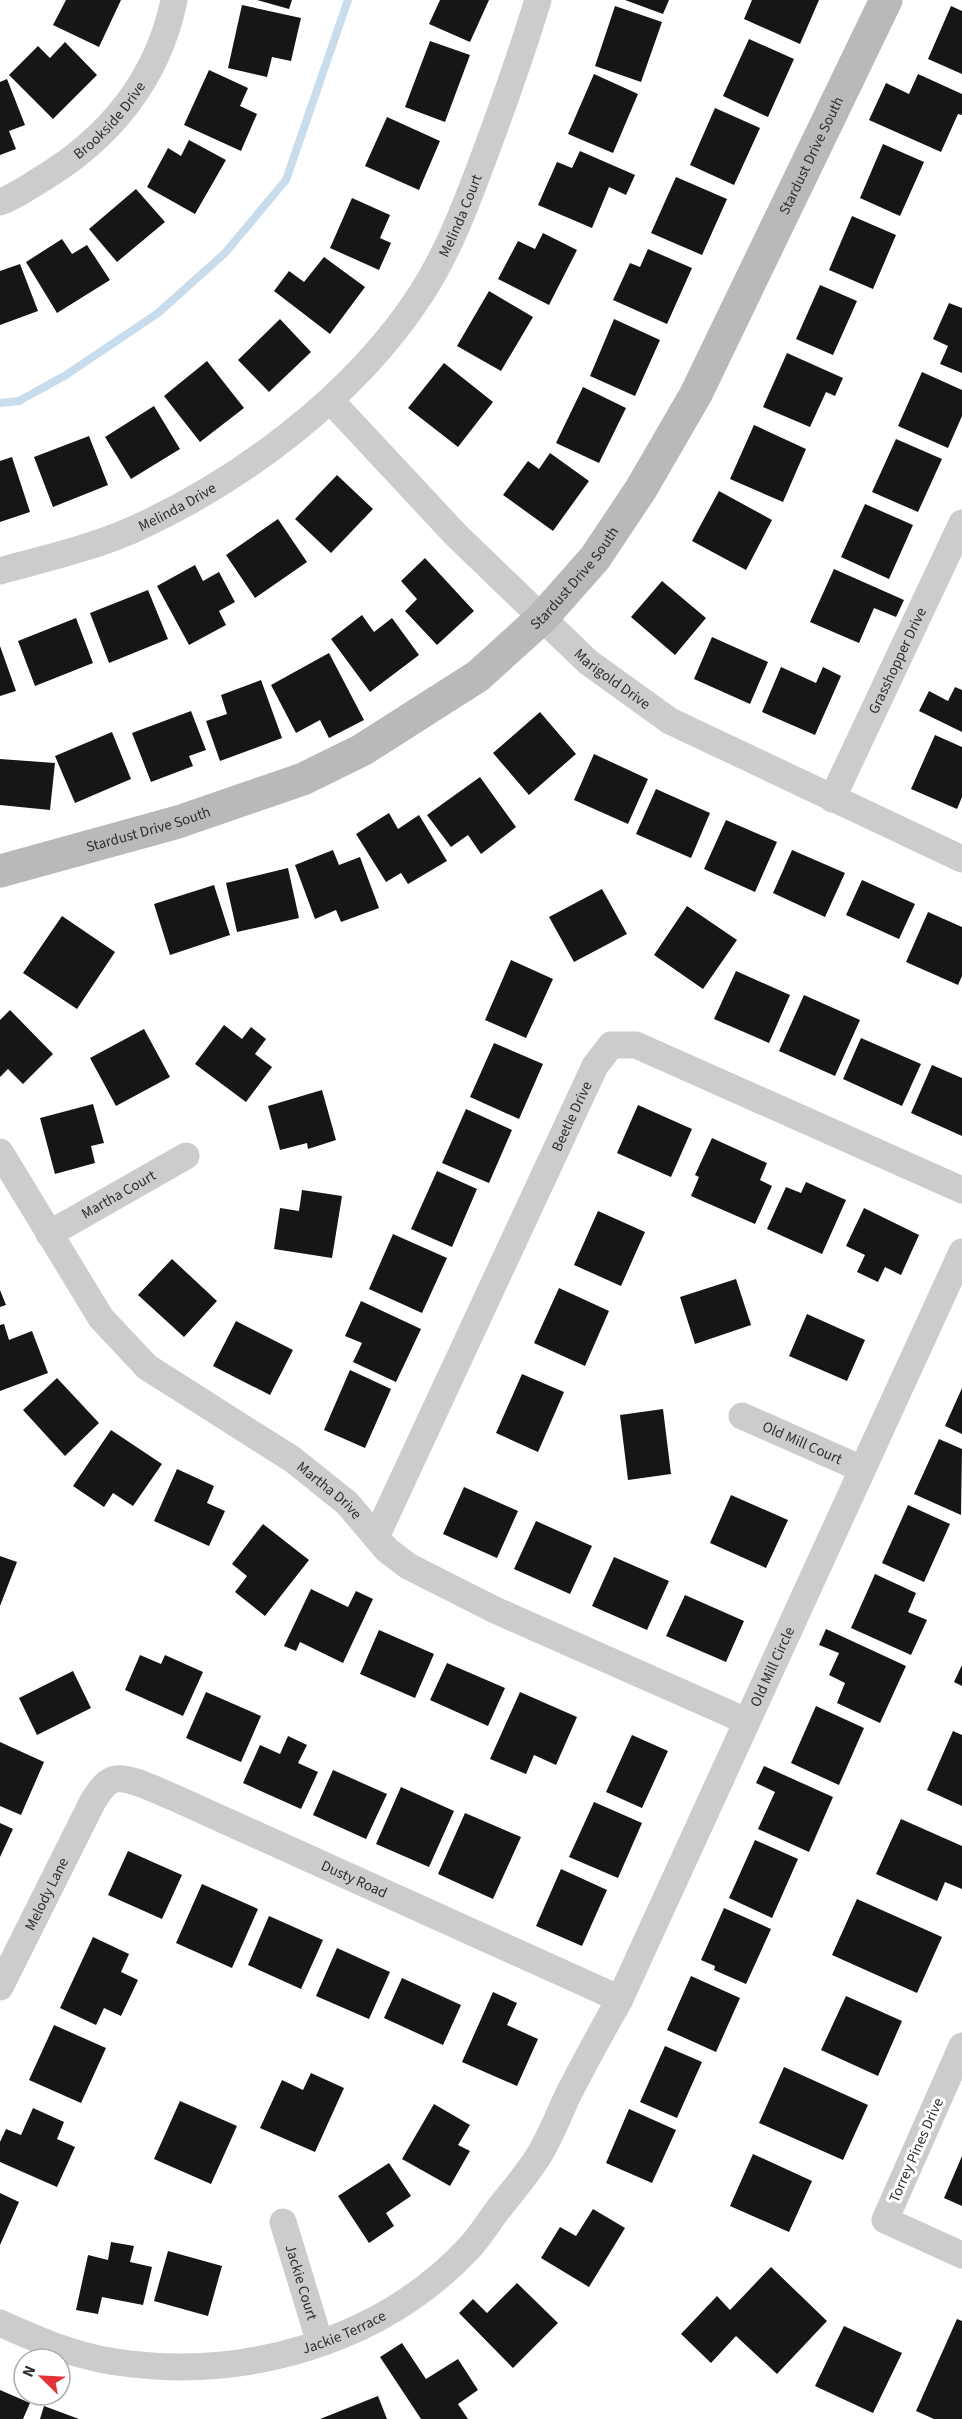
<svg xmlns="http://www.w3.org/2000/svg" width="962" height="2419" viewBox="0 0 962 2419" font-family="'Source Sans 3',sans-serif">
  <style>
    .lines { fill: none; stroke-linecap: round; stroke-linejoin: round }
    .stream { stroke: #c9dceb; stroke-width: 8 }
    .building { fill: #161616 }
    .street { stroke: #ccc; stroke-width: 27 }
    .secondary { stroke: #b9b9b9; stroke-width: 33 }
    .labels { text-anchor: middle; stroke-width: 6; stroke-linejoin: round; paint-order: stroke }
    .street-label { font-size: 15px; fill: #2f2f2f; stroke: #fff }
  </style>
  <rect width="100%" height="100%" fill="#fff"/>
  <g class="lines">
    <path class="stream" d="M0,403L19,401L66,375L158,313L225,253L286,180L348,0"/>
  </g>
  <path class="building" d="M66,0H121L99,47L53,25Z
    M257,0H292L289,9Z
    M440,0H489L470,42L429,24Z
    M625,0H669L663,14Z
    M752,0H819L800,44L744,19Z
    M242,5L301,18L291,61L272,57L267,77L228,68Z
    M615,6L662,22L641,82L595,66Z
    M951,6L962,11V74L928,59Z
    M749,39L794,59L768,117L723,96Z
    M430,41L470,55L445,122L405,107Z
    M65,42L97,75L53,119L9,75L38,46L50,58Z
    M209,70L248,88L240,106L257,114L241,151L184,125Z
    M594,74L638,94L613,153L568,134Z
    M918,74L962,94V115L958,114L941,152L869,120L886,83L909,94Z
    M7,79L25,125L9,131L16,149L0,155V82Z
    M715,108L760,128L734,185L690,165Z
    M387,117L440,141L419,190L365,166Z
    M189,140L226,160L195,214L147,187L168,148L181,156Z
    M883,144L924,162L900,216L860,198Z
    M580,151L635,175L626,195L609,187L592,228L538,205L557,162L572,168Z
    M676,177L727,199L702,255L651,233Z
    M136,189L165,222L117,262L89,229Z
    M352,198L390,215L380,238L391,243L379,270L330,248Z
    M852,216L896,235L873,289L829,270Z
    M543,233L577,250L549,305L498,279L518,241L535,249Z
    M62,239L72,254L87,245L110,280L57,313L26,262Z
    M648,249L692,268L667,324L613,300L630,263L640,267Z
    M324,257L365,287L330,334L274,291L289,271L304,282Z
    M20,264L38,311L0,325V271Z
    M820,285L857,301L833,355L796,339Z
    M489,291L533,317L501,371L457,346Z
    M949,303L962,308V373L940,364L948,346L933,339Z
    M280,319L311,352L269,392L238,360Z
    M614,319L660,340L635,396L590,376Z
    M787,353L843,378L835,396L826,392L810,427L763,407Z
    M207,361L244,408L200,442L164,396Z
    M444,363L493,402L458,447L408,408Z
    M922,372L962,390V416L948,448L898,426Z
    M583,387L626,408L599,463L556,443Z
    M154,406L180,449L131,479L105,437Z
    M754,425L806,449L783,502L730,479Z
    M89,436L108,485L53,507L34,457Z
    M896,439L942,459L918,512L872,492Z
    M550,453L589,481L553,531L503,495L528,461L539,469Z
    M12,457L30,512L0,522V461Z
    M337,475L373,509L331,553L295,519Z
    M719,491L772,520L746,570L692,541Z
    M865,504L913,525L889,579L841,557Z
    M278,519L307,562L255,598L226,555Z
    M425,558L474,611L437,645L405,611L417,599L401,581Z
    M195,565L203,581L219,572L235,602L219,611L226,625L189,645L157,586Z
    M834,569L904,600L896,617L874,608L859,643L810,622Z
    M662,581L706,618L675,655L631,617Z
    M148,590L168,639L109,663L90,613Z
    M362,615L374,632L392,618L419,655L370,692L331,639Z
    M76,618L93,663L35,686L18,641Z
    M712,637L768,662L750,704L694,679Z
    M0,646L16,691L0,696Z
    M329,653L364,720L329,738L320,720L296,733L271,685Z
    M781,667L816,683L823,667L841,676L815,735L762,712Z
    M261,680L282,738L220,761L206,721L227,714L221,695Z
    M955,687L962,690V732L919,711L929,691L948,701Z
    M191,711L206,750L189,756L193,766L151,782L132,733Z
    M540,712L576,754L529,795L493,753Z
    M112,732L131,779L75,803L55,756Z
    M935,735L962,747V797L957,809L911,789Z
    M594,754L648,779L628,824L574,800Z
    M0,759L55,763L50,810L0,805Z
    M480,777L516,827L481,854L468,835L451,847L427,815Z
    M656,789L710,813L691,858L636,834Z
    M389,813L398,829L419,815L447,861L408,884L401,873L386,882L356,834Z
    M726,820L777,842L755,892L704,869Z
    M333,850L339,865L360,857L379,908L341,922L336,910L315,919L295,865Z
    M792,850L845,873L825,917L773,893Z
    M288,868L299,918L237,932L226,883Z
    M862,880L915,904L899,939L846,915Z
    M214,885L230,935L170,955L154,904Z
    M602,889L627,934L574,962L549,917Z
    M687,906L737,940L703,989L654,955Z
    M928,912L962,927V976L958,985L906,962Z
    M62,916L115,952L77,1009L23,973Z
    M511,960L553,979L526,1038L485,1020Z
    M736,971L790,995L769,1043L714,1019Z
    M804,995L860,1020L835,1076L779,1051Z
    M10,1010L53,1054L23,1084L8,1069L0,1077V1020Z
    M224,1025L242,1039L251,1027L266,1039L255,1054L272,1067L246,1102L195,1064Z
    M144,1029L170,1077L116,1106L90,1058Z
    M861,1038L921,1064L902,1106L843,1079Z
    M494,1043L543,1064L519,1119L470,1097Z
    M932,1065L962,1078V1136L911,1113Z
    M322,1090L336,1140L308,1149L307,1143L280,1150L268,1106Z
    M93,1104L104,1143L91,1146L95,1163L55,1174L40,1118Z
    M638,1105L692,1129L671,1177L617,1153Z
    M466,1109L512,1130L489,1183L442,1163Z
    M712,1138L767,1163L760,1180L772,1186L755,1224L691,1196L699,1177L695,1175Z
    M437,1171L477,1189L452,1247L411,1229Z
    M806,1182L846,1200L822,1254L767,1229L786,1187L801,1193Z
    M302,1190L342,1196L332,1258L274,1249L280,1208L299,1211Z
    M864,1208L919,1235L901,1275L885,1267L878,1282L857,1272L865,1255L846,1246Z
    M598,1211L645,1232L621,1286L574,1265Z
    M393,1234L447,1258L422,1313L369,1289Z
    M172,1259L217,1301L184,1337L138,1295Z
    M736,1279L751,1325L695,1344L680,1297Z
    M559,1288L609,1311L585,1366L534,1343Z
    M0,1290L6,1305L0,1307Z
    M361,1301L421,1329L396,1382L353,1362L362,1343L345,1336Z
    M807,1314L865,1340L847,1381L789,1356Z
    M236,1321L293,1350L270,1395L213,1366Z
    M4,1324L9,1340L32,1331L48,1373L0,1391V1325Z
    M350,1370L391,1389L365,1448L324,1430Z
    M522,1374L564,1392L538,1452L496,1433Z
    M57,1378L99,1423L65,1456L23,1410Z
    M962,1388V1434L945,1426Z
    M663,1409L671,1474L628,1480L620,1415Z
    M111,1430L162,1464L133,1506L113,1493L104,1507L73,1486Z
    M939,1439L962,1449L961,1515L914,1494Z
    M177,1469L214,1486L207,1503L225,1511L209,1546L154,1521Z
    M464,1487L518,1511L497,1558L443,1534Z
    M731,1495L788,1520L766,1568L710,1543Z
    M908,1505L950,1524L924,1582L882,1563Z
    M536,1521L592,1546L570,1594L514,1569Z
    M263,1524L309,1560L265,1616L235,1592L247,1576L232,1564Z
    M0,1556L17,1562L0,1606Z
    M614,1557L669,1581L647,1630L592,1606Z
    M875,1574L916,1593L908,1612L927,1620L911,1655L851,1628Z
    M311,1589L348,1607L356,1591L373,1599L343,1663L300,1642L296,1651L284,1646Z
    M685,1595L744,1621L726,1662L666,1636Z
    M826,1629L906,1666L880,1723L837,1703L845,1683L829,1675L839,1653L819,1645Z
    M379,1630L434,1654L415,1698L360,1674Z
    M140,1655L161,1664L165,1655L203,1672L183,1716L125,1690Z
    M447,1663L505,1688L488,1726L430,1700Z
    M962,1665V1686L954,1682Z
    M73,1671L91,1708L37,1735L19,1698Z
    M206,1692L261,1716L241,1762L186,1738Z
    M520,1692L577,1717L556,1765L534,1755L526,1774L490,1759Z
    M816,1706L864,1728L839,1785L791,1763Z
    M953,1731L962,1735V1806L927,1790Z
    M632,1735L668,1751L642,1808L606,1792Z
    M288,1736L307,1745L298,1763L318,1772L301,1809L243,1783L260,1745L280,1754Z
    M0,1742L44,1762L21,1815L0,1806Z
    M764,1766L833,1797L809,1852L758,1829L775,1792L756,1783Z
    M333,1770L387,1794L366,1839L313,1815Z
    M401,1787L454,1811L429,1867L376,1844Z
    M594,1802L642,1823L618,1878L569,1857Z
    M465,1813L521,1837L493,1899L438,1874Z
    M901,1819L962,1846V1889L945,1882L937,1901L876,1874Z
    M0,1823L13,1829L0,1857Z
    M755,1840L798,1859L772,1918L729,1898Z
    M128,1851L182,1875L162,1919L108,1895Z
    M561,1869L607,1890L582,1946L536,1926Z
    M202,1884L258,1909L232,1968L176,1943Z
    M857,1899L942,1937L917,1993L832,1955Z
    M724,1908L771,1929L746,1984L714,1970L715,1966L701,1960Z
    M269,1916L323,1940L301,1989L248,1965Z
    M93,1937L129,1954L121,1972L138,1980L121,2016L104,2008L96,2025L60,2008Z
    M337,1948L390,1972L369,2019L316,1996Z
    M691,1976L740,1998L716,2052L667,2030Z
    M402,1978L461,2005L443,2045L384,2018Z
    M493,1992L517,2003L507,2025L538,2039L517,2086L462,2062Z
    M846,1996L902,2021L878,2076L821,2050Z
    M54,2025L106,2048L81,2103L29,2080Z
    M665,2046L702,2062L677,2118L640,2102Z
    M784,2067L868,2105L843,2160L759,2123Z
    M311,2073L344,2088L315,2152L260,2128L282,2080L303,2090Z
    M180,2101L237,2126L211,2184L154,2159Z
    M434,2104L470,2125L458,2145L470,2151L450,2186L402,2159Z
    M33,2108L64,2122L57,2139L75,2147L57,2187L0,2162V2142L6,2129L21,2135Z
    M629,2109L676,2130L652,2183L606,2163Z
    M753,2154L812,2181L789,2232L730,2206Z
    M962,2156V2206L944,2198Z
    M389,2163L411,2196L386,2213L394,2226L369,2243L338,2196Z
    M0,2193L19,2202L0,2245Z
    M593,2209L625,2228L589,2287L541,2258L560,2227L576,2236Z
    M111,2242L134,2246L130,2262L152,2267L143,2305L102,2297L98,2314L76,2310L88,2255L108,2260Z
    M168,2251L222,2266L208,2316L154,2301Z
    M771,2267L827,2321L777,2374L736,2336L711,2363L681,2334L717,2296L730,2310Z
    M517,2283L558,2323L513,2368L459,2313L473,2299L487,2313Z
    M957,2319L962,2321V2419H934L916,2411Z
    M844,2326L902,2353L873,2413L815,2386Z
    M402,2343L426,2379L458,2359L478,2390L458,2404L468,2419H421L380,2357Z
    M0,2390L30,2403L23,2419H0Z
    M378,2396L387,2419H320Z
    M44,2406L79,2419H40Z"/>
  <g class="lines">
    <g class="street">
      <path id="s1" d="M0,202C14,197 27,188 40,180C109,139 158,79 174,0"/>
      <path id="s2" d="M331,401L456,535L588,662L670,721L962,859"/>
      <path id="s3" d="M0,571C43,559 88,549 130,531C240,482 355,396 421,294C449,251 467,202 485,154C504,103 522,52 538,0"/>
      <path id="s4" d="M832,799L962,523"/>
      <path id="s5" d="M0,1152L101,1318L147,1367L292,1459L347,1503L387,1550L408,1566L495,1610L746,1721"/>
      <path id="s6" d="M49,1234L186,1156"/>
      <path id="s7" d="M742,1416L862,1469"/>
      <path id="s8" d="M376,1537L595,1066L611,1045H636L962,1190"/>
      <path id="s9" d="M0,1987L93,1801C98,1794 103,1784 112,1780C127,1774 160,1792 175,1798L620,1999"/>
      <path d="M962,2046L885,2220L962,2255"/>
      <path id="s10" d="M283,2222L320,2343"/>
      <path id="s11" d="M0,2323C37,2340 75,2356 116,2362C243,2381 381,2343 470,2247C480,2236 488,2223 497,2211C510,2194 524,2178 536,2160C550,2139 559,2113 570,2091C586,2060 603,2029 620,1999L962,1252"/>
    </g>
    <path class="secondary" id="s12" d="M0,871L178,822L303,779L362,750L478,676L542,618L595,558L641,489L696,394L886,0"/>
  </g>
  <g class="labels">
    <g class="street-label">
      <text dy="5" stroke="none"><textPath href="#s1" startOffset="138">Brookside Drive</textPath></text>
      <text dy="5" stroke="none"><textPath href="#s12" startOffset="1144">Stardust Drive South</textPath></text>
      <text dy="5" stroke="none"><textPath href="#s3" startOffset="604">Melinda Court</textPath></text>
      <text dy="5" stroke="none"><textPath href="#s3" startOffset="189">Melinda Drive</textPath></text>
      <text dy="5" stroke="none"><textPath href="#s12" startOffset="658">Stardust Drive South</textPath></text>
      <text dy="5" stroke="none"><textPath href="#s4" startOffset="153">Grasshopper Drive</textPath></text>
      <text dy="5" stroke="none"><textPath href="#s2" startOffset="396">Marigold Drive</textPath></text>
      <text dy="5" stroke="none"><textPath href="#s12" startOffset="154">Stardust Drive South</textPath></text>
      <text dy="5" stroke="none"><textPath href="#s8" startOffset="464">Beetle Drive</textPath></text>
      <text dy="5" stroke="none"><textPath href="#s6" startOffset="80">Martha Court</textPath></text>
      <text dy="5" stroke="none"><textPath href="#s7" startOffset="66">Old Mill Court</textPath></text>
      <text dy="5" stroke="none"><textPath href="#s5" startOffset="482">Martha Drive</textPath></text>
      <text dy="5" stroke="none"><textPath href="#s11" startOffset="1166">Old Mill Circle</textPath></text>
      <text dy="5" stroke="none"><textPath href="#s9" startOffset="500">Dusty Road</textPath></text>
      <text dy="5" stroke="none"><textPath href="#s9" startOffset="104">Melody Lane</textPath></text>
      <text transform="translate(916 2150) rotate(-66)" y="5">Torrey Pines Drive</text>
      <text dy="5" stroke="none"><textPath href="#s10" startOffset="63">Jackie Court</textPath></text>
      <text dy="5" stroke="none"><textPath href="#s11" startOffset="356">Jackie Terrace</textPath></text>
    </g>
  </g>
  <g transform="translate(42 2377) rotate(294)"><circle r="28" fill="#ffffff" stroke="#acacac" stroke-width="1.5"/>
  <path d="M0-4.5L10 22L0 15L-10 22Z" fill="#e23436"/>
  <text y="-9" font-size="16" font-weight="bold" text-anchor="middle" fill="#2f2f2f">N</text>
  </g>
</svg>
